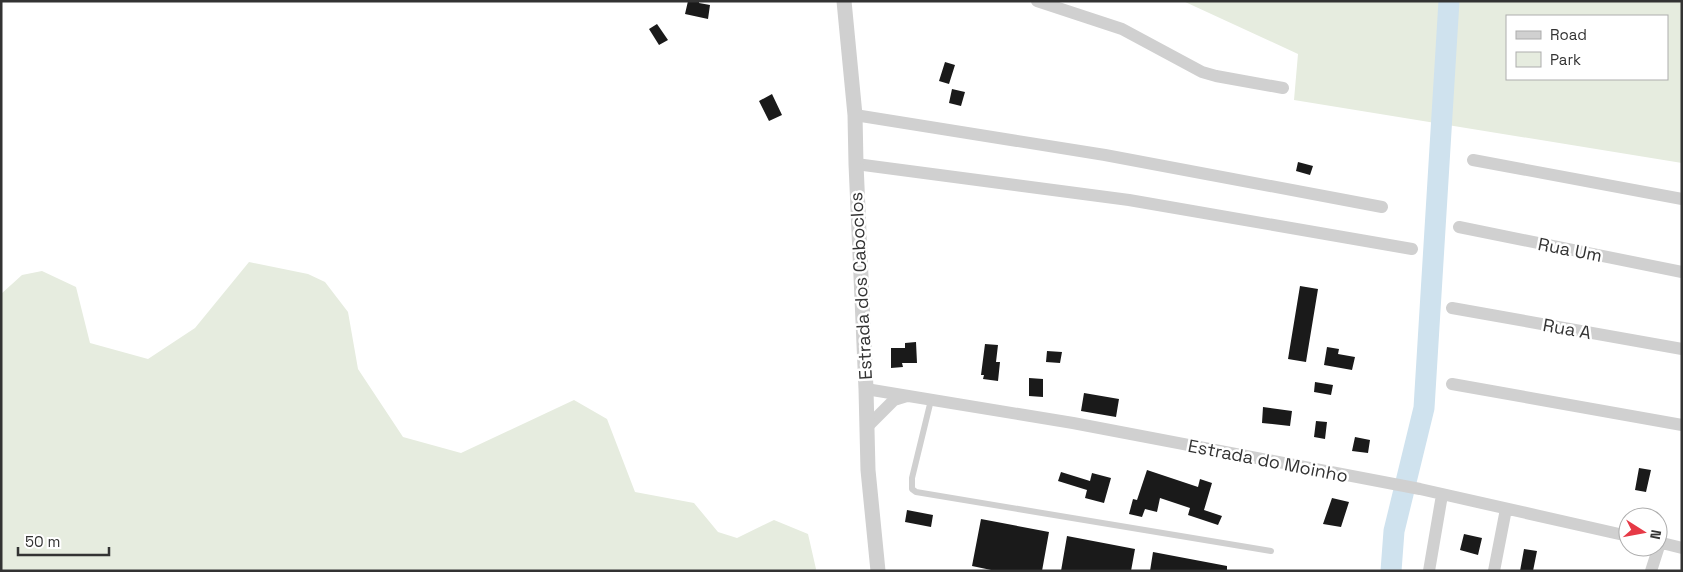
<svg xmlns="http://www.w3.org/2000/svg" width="1683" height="572" viewBox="0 0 1683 572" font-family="'Space Grotesk',sans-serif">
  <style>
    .green { fill: #e6ecdf; fill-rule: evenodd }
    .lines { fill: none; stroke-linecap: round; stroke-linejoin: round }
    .river { stroke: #cfe2ee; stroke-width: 21 }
    .building { fill: #1a1a1a }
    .service { stroke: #d0d0d0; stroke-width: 6 }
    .minor { stroke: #d0d0d0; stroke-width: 12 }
    .tertiary { stroke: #d0d0d0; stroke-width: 15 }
    .labels { text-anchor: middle; stroke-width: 5; stroke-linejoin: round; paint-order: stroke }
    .street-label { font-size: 18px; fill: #333; stroke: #fff }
  </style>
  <rect width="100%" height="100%" fill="#fff"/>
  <path class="green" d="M1183,1H1682V163L1294,100L1298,54ZM1507,16H1667V79H1507Z
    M249,262L308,274L325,282L348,312L358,369L403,437L461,453L574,400L607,419L635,492L694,503L718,532L737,538L774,520L808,534L816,569L815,571H1V294L22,275L42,271L76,287L90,343L148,359L195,328Z"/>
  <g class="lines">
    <path class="river" d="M1391,571L1394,531L1424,408L1449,1"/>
  </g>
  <path class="building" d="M688,1H699V3L710,5L708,19L685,14Z
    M657,24L668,40L659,45L649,29Z
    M945,62L955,65L949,84L939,81Z
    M952,89L965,92L961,106L949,103Z
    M772,94L782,115L769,121L759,101Z
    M1298,162L1313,166L1310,175L1296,171Z
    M1300,286L1318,289L1306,362L1288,359Z
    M916,342L917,363H902L903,367L891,368V348H905V343Z
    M985,344L998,345L996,362H1000L998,381L983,379L984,375H981Z
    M1327,347L1339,349L1338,354L1355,357L1352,370L1324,365Z
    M1047,351L1062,352L1060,363L1046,362Z
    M1029,378L1043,379V397L1029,396Z
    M1315,382L1333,385L1331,395L1314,392Z
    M1084,393L1119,399L1116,417L1081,411Z
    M1263,407L1292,411L1290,426L1262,423Z
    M1316,421L1327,422L1325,439L1314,437Z
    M1355,437L1370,440L1368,453L1352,451Z
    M1639,468L1651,470L1646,492L1635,490Z
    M1147,470L1198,487L1200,479L1212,483L1204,510L1222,516L1218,525L1188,515L1190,508L1160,498L1157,512L1145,509L1142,517L1129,514L1133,499L1137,500Z
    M1061,472L1090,481L1092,473L1111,478L1104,503L1085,498L1087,490L1058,481Z
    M1332,498L1349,502L1341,527L1323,524Z
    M907,510L933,515L931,527L905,522Z
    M981,519L1049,532L1042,571H996L972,566Z
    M1464,534L1482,538L1478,555L1460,550Z
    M1067,536L1135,549L1131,571H1061Z
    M1524,549L1537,551L1533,571H1520Z
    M1153,552L1227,566V571H1150Z"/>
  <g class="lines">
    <path class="service" d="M931,400L912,478V489L916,492L1271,551"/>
    <path class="minor" d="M1037,1L1122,29L1202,72L1216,76L1283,88
      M855,115L1105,155L1382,207
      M1473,160L1682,199
      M856,164L1129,200L1412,249
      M1459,227L1682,272
      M1452,308L1682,349
      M1452,384L1682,425
      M866,389L1073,423L1420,489L1628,536
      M867,424H870L894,400L907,396
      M1658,542L1682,548
      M1429,571L1442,495
      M1494,571L1506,509
      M1651,571L1660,543"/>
    <path class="tertiary" d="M844,1L855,115L856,164L866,389L868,470L878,571"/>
  </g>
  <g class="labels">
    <g class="street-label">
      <text transform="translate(1570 250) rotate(11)" y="6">Rua Um</text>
      <text transform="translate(861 286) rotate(-93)" y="6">Estrada dos Caboclos</text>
      <text transform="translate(1567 329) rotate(10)" y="6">Rua A</text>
      <text transform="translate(1268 461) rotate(11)" y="6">Estrada do Moinho</text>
    </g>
  </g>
  <rect width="1683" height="572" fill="none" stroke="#333333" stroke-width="5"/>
  <rect x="1506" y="15" width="162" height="65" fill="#ffffff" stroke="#adadad"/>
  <rect x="1516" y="31" width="25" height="8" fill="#d0d0d0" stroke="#adadad"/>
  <text x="1550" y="40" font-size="15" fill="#333333">Road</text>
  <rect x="1516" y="52" width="25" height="15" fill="#e6ecdf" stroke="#adadad"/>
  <text x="1550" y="65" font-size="15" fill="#333333">Park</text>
  <g transform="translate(1643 532) rotate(101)"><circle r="24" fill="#ffffff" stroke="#adadad"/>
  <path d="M0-4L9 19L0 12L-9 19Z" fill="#e63946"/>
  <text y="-8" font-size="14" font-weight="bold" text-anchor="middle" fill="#333333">N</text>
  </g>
  <path d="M18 547v8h91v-8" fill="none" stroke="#333333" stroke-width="2.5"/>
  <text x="25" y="547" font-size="15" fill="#333333" stroke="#ffffff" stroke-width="4" paint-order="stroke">50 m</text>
</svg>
